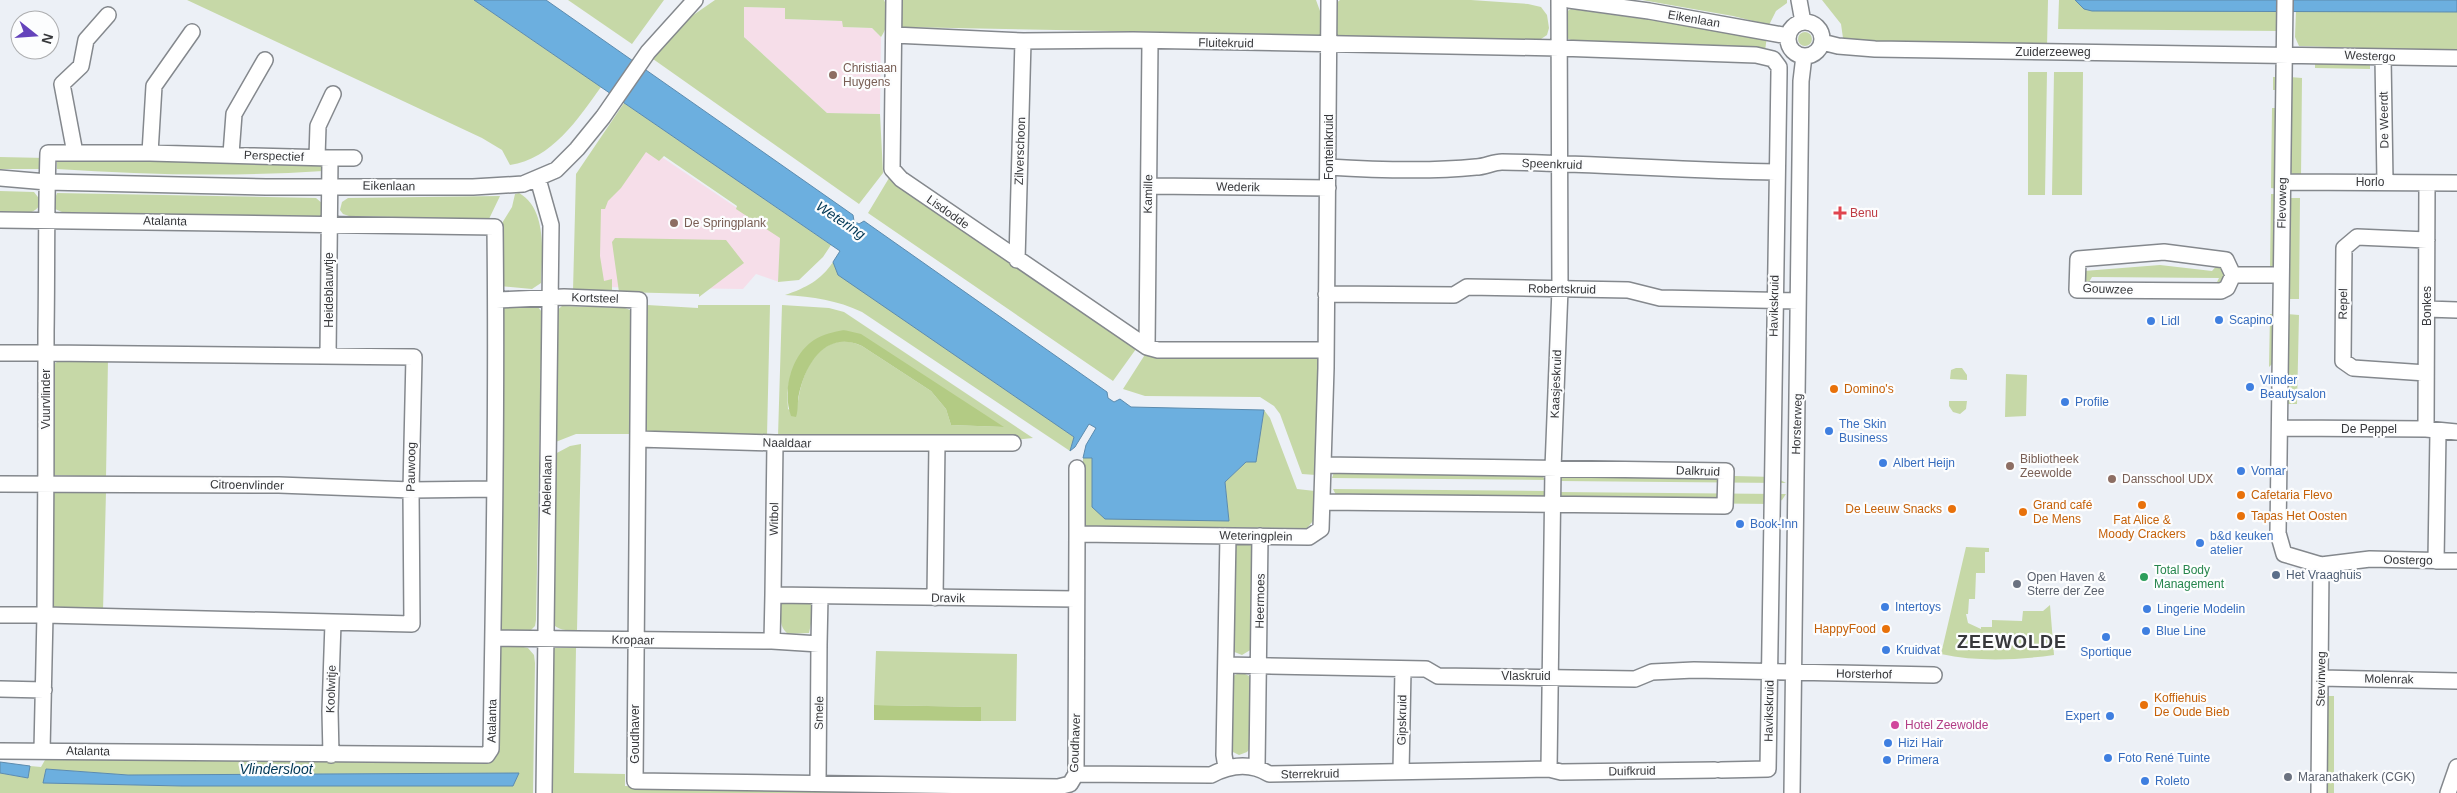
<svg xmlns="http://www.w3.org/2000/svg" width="2457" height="793" viewBox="0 0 2457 793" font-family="Arial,sans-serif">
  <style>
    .education { fill: #f6dee9 }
    .green { fill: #c6d8a7; fill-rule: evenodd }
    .forest { fill: #b3cb84 }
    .water { fill: #6cafdf; stroke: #5c8bae }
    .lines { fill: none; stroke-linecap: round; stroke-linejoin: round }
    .minor-casing { stroke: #84888d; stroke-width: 18 }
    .minor { stroke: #fff; stroke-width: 15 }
    .education-dot { fill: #8d6e63; stroke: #fcfdfe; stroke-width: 2 }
    .health-dot { fill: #e0444e; stroke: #fcfdfe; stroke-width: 2 }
    .shop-dot { fill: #3f7fe0; stroke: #fcfdfe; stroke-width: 2 }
    .food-dot { fill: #e8710a; stroke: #fcfdfe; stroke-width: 2 }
    .service-dot { fill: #5c6f8a; stroke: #fcfdfe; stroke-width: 2 }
    .leisure-dot { fill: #2e9e5b; stroke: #fcfdfe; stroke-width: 2 }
    .worship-dot { fill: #6b7280; stroke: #fcfdfe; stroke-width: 2 }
    .hotel-dot { fill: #d1479c; stroke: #fcfdfe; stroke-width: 2 }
    .labels { text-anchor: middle; stroke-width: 4.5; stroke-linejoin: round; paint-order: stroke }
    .street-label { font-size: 12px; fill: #37383b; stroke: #fcfdfe }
    .education-label { font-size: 12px; fill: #785e54; stroke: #fcfdfe; text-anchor: start }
    .health-label { font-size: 12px; fill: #be3a42; stroke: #fcfdfe; text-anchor: start }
    .shop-label { font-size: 12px; fill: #366cbe; stroke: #fcfdfe; text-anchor: start }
    .food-label { font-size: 12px; fill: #c56008; stroke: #fcfdfe; text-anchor: start }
    .leisure-label { font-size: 12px; fill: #27864d; stroke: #fcfdfe; text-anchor: start }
    .service-label { font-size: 12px; fill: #4e5e75; stroke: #fcfdfe; text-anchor: start }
    .worship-label { font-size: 12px; fill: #5b616d; stroke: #fcfdfe; text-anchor: start }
    .hotel-label { font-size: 12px; fill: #b23c85; stroke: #fcfdfe; text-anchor: start }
    .water-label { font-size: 14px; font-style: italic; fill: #003755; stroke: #fcfdfe }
    .district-label { font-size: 18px; font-weight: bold; letter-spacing: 1px; fill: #37383b; stroke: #fcfdfe }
  </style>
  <rect width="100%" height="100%" fill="#ecf0f6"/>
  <path class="education" d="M744,7L785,8V19L843,21V27L872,28L881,37L880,114L827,113L744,37Z
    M622,130L783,239L779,282L756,274L743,289L598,287L586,206Z"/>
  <path class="green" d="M187,0H474L601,87C578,119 552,159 510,165L502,150L482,138Z
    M568,0H664L632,44Z
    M715,0H884C890,11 888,27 881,37L872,28L843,27L842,21L785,19V8L744,7V37L827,113L880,114L883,173L859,204L653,59L689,18Z
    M901,0H1316L1320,11V35L902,27Z
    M1340,0H1471L1528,4L1541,7L1547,15L1549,28L1547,35L1538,41L1338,38L1335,32V4Z
    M1642,0H1787V3L1776,11L1769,25L1733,16Z
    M1822,0H2048L2047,47L1864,42L1843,38L1841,24Z
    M2059,0H2075L2084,9L2279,12V31L2058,29Z
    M1571,9L1767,36L1765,51L1578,43L1564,37V13Z
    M2341,10L2457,12V51L2299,46L2295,37L2296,11Z
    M1798 39a7 7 0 1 1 14 0a7 7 0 1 1-14 0Z
    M2315,60L2370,61V69L2315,68Z
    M2028,72H2047L2045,195H2028Z
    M2054,72H2083L2082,195H2052Z
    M2273,77H2279L2277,189L2271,188L2272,108H2276L2277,90H2273Z
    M2290,77L2302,78L2301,178L2294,176L2289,169Z
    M624,103L831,245L823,257L799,280L778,282L780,238L736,209L737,206L664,156L659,161L646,152L621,188L608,201L605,209H601L600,256L604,281L612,279V292L573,291L576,174Z
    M0,157L46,158V169H0Z
    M57,159L321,163L323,171C234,177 145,175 57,169Z
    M889,178L1136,349L1113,381L868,213Z
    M0,191L34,192L41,201C37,218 14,214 0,214Z
    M57,193L316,198L323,204V214L319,217L306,218L62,212L55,209L53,204Z
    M519,193C548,209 542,256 541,283L532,289L500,286L499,228L512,207L515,194Z
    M2271,194H2275V203L2277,204L2276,268L2270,270Z
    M500,196L489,219L349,216L343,214L340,210L342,202L348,198Z
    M2288,198H2300L2299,299H2287Z
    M615,238L726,240L744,263L699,297V294L619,292L612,242Z
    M2089,260L2084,271L2160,265L2212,271L2220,262L2228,280L2214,288L2219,278L2092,277L2086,287H2083L2080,265Z
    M833,262L839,275L1074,437L1070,451L862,312C837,300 813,297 785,295C806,288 821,280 833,262Z
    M533,305L537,306L542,312L536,620L535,626L531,630L503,631L499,629L500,311L504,306Z
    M647,305L698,308V305H770L767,436L648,432L646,429Z
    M782,305L829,308L844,312L1033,438L1014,440L778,436ZM844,330L1003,427L951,425L946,409L931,391L862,346C817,326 798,379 797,414L788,409L787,393L791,374Z
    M562,306L625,308L630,310L631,434H576L553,443L556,311Z
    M2270,314H2275L2274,362L2269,367Z
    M2287,314L2299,315L2297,404H2286Z
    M1146,353L1318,357L1316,475L1302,474L1280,414L1274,406L1260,397L1145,396L1123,389Z
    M108,359L106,477L53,475L51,472V366L60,360Z
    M1956,368H1962L1967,375V380L1950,379L1951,370Z
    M2006,374L2027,375L2026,416L2005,417Z
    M1949,401H1967L1966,409L1960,414L1953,412L1949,406Z
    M1264,410L1270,418L1297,489L1315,491L1313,521L1307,528L1083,527V458H1092V507L1229,520L1225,482L1246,462L1256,461Z
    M581,444L577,631C566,630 558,631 551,622L553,455L570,446Z
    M1334,472L1537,474L1548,480L1332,478Z
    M1569,472L1775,477L1786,483L1559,481L1562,474Z
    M1333,489L1548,491L1544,498L1336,495Z
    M53,491L106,492L103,611L49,609Z
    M1558,492L1786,494L1782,500L1773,504L1564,502Z
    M1247,541L1253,548L1252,649L1242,655L1232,651L1231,550L1236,543Z
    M1966,547L1989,548V552H1985V573H1976L1975,599H1969L1968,614H1966L1968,623L1981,629V627H1992V620L2022,621L2023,611H2043L2050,605L2054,655C2018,660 1977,662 1941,654Z
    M781,603L811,604L812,619L809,633L788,634C778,626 781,615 781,603Z
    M519,646L528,648L534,655L535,663L533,793H0V773L28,778L30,766L41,767L45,760H53L54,757L491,759L500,647ZM46,769L128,775L518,773L513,786H182L44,783Z
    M554,648H576L574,773L625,774V786L1050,793H548L552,651Z
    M876,651L1017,654L1016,721H981L980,707L874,705Z
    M1241,672L1249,676L1252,683L1250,748L1247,752L1239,755L1231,751V677Z
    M2328,696H2334V793H2327Z"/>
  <path class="forest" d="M844,330L861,334L1004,427L951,425L946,409L931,391L862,346C826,330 806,363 799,394C797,401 799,409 796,417L791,416C782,391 791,355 814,340C823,334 834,332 844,330Z
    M874,705L981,707V721L874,720Z"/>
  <path class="water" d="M474,0H546L853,215L854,221L859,224L864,221L1107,392L1108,398L1114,402L1120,399L1131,407L1264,410L1256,462H1246L1225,482L1229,521L1105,519L1092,507V458H1083L1086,445L1096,428L1089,424L1075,447L1070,451L1074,437L838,275L833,262L840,251Z
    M2075,0H2457V12L2092,11L2084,9Z
    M0,762L30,766L28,778L0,773Z
    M46,769L128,775L519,773L513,786H182L43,783Z"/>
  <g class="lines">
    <defs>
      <path id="minor" d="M894,0L892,169L901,179L1147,347L1158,350H1325
        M1569,0L1649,11L1788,36
        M1799,0L1803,22
        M2285,0L2278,533L2284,554L2321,565L2370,559L2457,561
        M1788 39a17 17 0 1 1 34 0a17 17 0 1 1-34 0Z
        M894,35L1023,41L1133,40L1559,48L1756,55L1773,59L1779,67V73L1768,769L1721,770
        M1822,42L1838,46L1875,49L2457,58
        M2383,57L2385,182
        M75,153L62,84L81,66L86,40L108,15
        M150,153L154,86L192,32
        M231,154L234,114L265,60
        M317,157L318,126L333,94
        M330,158H354
        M1328,167C1377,170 1428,172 1476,167C1485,167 1493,162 1502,162C1594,163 1685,171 1776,172
        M0,178L47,182L266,187H473L523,184L556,170L577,149L603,117L648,52L695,0
        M538,179L551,225L544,793
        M2283,182L2457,183
        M1149,186L1328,188
        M0,220L495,227C497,401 494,575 491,749L487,755L0,751
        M2164,252L2226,260L2233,275L2227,288L2221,291L2077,290L2078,259Z
        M1017,260L1023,41
        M2233,275H2281
        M1326,294L1454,295L1467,287L1628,290L1660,298L1798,301
        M496,300L564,297L639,300L635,781L1058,787L1070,784L1076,774L1077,534
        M2427,309L2457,310
        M1147,347L1150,42
        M0,353H46L414,357L411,490L412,624L45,615C46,520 46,426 46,331C47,272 46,212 48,153H150L330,158L328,356
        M2426,373L2353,368L2343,361L2344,248L2357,237L2427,240
        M2280,428L2426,429L2457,432
        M2426,429L2427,183
        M638,439L775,443H937L935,598
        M937,443H1013
        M1077,468V534L1309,537L1321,529L1326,368L1329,0
        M0,484L279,485L411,490L494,489
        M1322,502L1725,506L1726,471L1323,465
        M2436,561L2438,432
        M773,595L775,443
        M820,596L819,644L772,641L773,595L1076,599
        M0,615H45L42,750
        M493,638L772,641
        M1226,665L1426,669L1438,676L1635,679L1652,672L1694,670L1934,675
        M2321,678L2457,681
        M0,689L44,690
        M331,755L330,711L333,623
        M1226,767L1224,755L1228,536
        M1257,767L1260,536
        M1549,769L1553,468L1560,289L1559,0
        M1401,772L1403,669
        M1076,774L1211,775C1230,765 1250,762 1269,774L1549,769L1561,772L1715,770
        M818,783L819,644
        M1792,793L1801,81L1804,56
        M2319,793L2321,565
        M2448,793L2457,767"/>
    </defs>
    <use href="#minor" class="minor-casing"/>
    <use href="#minor" class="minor"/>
  </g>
  <g class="education-dot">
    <circle cx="833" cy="75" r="5"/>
    <circle cx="674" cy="223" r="5"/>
    <circle cx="2010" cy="466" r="5"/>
    <circle cx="2112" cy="479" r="5"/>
  </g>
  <path class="health-dot" d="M1837.5 205.5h5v5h5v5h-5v5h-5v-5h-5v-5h5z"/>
  <g class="shop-dot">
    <circle cx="2219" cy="320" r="5"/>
    <circle cx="2151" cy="321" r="5"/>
    <circle cx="2250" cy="387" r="5"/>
    <circle cx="2065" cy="402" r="5"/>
    <circle cx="1829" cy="431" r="5"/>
    <circle cx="1883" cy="463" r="5"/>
    <circle cx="2241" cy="471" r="5"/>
    <circle cx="1740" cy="524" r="5"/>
    <circle cx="2200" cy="543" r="5"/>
    <circle cx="1885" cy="607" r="5"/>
    <circle cx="2147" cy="609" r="5"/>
    <circle cx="2146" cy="631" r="5"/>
    <circle cx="2106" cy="637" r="5"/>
    <circle cx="1886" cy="650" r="5"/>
    <circle cx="2110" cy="716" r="5"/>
    <circle cx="1888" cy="743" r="5"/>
    <circle cx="2108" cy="758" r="5"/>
    <circle cx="1887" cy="760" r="5"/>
    <circle cx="2145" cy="781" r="5"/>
  </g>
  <g class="food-dot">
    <circle cx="1834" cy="389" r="5"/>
    <circle cx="2241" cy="495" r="5"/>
    <circle cx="2142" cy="505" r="5"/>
    <circle cx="1952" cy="509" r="5"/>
    <circle cx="2023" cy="512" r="5"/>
    <circle cx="2241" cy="516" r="5"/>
    <circle cx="1886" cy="629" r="5"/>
    <circle cx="2144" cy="705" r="5"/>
  </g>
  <circle class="service-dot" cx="2276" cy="575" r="5"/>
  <circle class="leisure-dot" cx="2144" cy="577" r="5"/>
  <g class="worship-dot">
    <circle cx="2017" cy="584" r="5"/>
    <circle cx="2288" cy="777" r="5"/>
  </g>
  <circle class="hotel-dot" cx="1895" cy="725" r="5"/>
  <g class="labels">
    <g class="street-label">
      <text transform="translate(1694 19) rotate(10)" y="4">Eikenlaan</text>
      <text transform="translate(1226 43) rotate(1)" y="4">Fluitekruid</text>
      <text x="2053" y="56">Zuiderzeeweg</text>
      <text transform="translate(2370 56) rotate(2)" y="4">Westergo</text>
      <text transform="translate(2384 120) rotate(-91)" y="4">De Weerdt</text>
      <text transform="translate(1329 147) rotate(-90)" y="4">Fonteinkruid</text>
      <text transform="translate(1020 151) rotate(-88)" y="4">Zilverschoon</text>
      <text transform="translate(274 156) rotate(2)" y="4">Perspectief</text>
      <text transform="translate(1552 164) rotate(2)" y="4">Speenkruid</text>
      <text x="2370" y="186">Horlo</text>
      <text transform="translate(389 186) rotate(1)" y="4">Eikenlaan</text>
      <text transform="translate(1238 187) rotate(1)" y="4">Wederik</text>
      <text transform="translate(1148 194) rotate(-89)" y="4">Kamille</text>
      <text transform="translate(2282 203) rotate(-89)" y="4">Flevoweg</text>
      <text transform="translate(948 212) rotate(35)" y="4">Lisdodde</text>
      <text transform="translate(165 221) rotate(1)" y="4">Atalanta</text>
      <text transform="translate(1562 289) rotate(1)" y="4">Robertskruid</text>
      <text transform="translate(2108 289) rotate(2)" y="4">Gouwzee</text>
      <text transform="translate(329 290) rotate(-90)" y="4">Heideblauwtje</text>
      <text transform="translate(595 298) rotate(2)" y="4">Kortsteel</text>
      <text transform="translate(2343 304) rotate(-89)" y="4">Repel</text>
      <text transform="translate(1774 306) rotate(-89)" y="4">Havikskruid</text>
      <text transform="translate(2427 306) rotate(-90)" y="4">Bonkes</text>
      <text transform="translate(1556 384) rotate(-88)" y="4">Kaasjeskruid</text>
      <text transform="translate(46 399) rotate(-90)" y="4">Vuurvlinder</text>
      <text transform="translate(1797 424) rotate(-88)" y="4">Horsterweg</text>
      <text x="2369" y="433">De Peppel</text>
      <text transform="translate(787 443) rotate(1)" y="4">Naaldaar</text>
      <text transform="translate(411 467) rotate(-89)" y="4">Pauwoog</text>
      <text transform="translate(1698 471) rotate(2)" y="4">Dalkruid</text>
      <text transform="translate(247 485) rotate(1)" y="4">Citroenvlinder</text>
      <text transform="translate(547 485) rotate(-89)" y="4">Abelenlaan</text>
      <text transform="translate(774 519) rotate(-89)" y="4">Witbol</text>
      <text transform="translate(1256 536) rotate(1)" y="4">Weteringplein</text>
      <text transform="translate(2408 560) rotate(1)" y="4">Oostergo</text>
      <text transform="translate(948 598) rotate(1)" y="4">Dravik</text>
      <text transform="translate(1260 601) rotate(-89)" y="4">Heermoes</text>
      <text transform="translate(633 640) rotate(1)" y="4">Kropaar</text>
      <text transform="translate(1864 674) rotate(1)" y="4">Horsterhof</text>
      <text x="1526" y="680">Vlaskruid</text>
      <text transform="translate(2321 679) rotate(-89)" y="4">Stevinweg</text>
      <text transform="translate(2389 679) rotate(1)" y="4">Molenrak</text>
      <text transform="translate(331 689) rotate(-88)" y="4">Koolwitje</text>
      <text transform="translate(1769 711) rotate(-89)" y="4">Havikskruid</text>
      <text transform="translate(819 713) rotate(-89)" y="4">Smele</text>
      <text transform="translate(1402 720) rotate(-89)" y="4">Gipskruid</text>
      <text transform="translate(492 721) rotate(-89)" y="4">Atalanta</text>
      <text transform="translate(635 734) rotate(-90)" y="4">Goudhaver</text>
      <text transform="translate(1075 743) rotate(-88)" y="4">Goudhaver</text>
      <text transform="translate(88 751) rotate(1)" y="4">Atalanta</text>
      <text transform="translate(1632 771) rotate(-1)" y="4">Duifkruid</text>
      <text transform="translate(1310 774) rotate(-1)" y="4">Sterrekruid</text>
    </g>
    <g class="education-label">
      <text x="843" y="72">Christiaan<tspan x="843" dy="14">Huygens</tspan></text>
      <text x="684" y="227">De Springplank</text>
      <text x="2020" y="463">Bibliotheek<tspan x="2020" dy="14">Zeewolde</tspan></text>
      <text x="2122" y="483">Dansschool UDX</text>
    </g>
    <g class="health-label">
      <text x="1850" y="217">Benu</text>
    </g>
    <g class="shop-label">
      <text x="2229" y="324">Scapino</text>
      <text x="2161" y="325">Lidl</text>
      <text x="2260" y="384">Vlinder<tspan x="2260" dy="14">Beautysalon</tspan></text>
      <text x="2075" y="406">Profile</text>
      <text x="1839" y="428">The Skin<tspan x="1839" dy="14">Business</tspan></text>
      <text x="1893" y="467">Albert Heijn</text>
      <text x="2251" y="475">Vomar</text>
      <text x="1750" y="528">Book-Inn</text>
      <text x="2210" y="540">b&amp;d keuken<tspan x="2210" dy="14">atelier</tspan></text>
      <text x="1895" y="611">Intertoys</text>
      <text x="2157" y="613">Lingerie Modelin</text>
      <text x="2156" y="635">Blue Line</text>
      <text x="1896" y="654">Kruidvat</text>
      <text x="2106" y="656" text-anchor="middle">Sportique</text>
      <text x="2100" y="720" text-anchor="end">Expert</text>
      <text x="1898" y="747">Hizi Hair</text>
      <text x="2118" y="762">Foto René Tuinte</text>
      <text x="1897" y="764">Primera</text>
      <text x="2155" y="785">Roleto</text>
    </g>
    <g class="food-label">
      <text x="1844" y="393">Domino's</text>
      <text x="2251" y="499">Cafetaria Flevo</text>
      <text x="2033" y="509">Grand café<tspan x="2033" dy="14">De Mens</tspan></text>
      <text x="1942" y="513" text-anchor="end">De Leeuw Snacks</text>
      <text x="2251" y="520">Tapas Het Oosten</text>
      <text x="2142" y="524" text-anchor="middle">Fat Alice &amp;<tspan x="2142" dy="14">Moody Crackers</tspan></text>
      <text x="1876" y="633" text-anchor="end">HappyFood</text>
      <text x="2154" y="702">Koffiehuis<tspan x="2154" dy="14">De Oude Bieb</tspan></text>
    </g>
    <g class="leisure-label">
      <text x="2154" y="574">Total Body<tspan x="2154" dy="14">Management</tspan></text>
    </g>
    <g class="service-label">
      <text x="2286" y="579">Het Vraaghuis</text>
    </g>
    <g class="worship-label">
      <text x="2027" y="581">Open Haven &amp;<tspan x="2027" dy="14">Sterre der Zee</tspan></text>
      <text x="2298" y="781">Maranathakerk (CGK)</text>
    </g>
    <g class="hotel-label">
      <text x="1905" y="729">Hotel Zeewolde</text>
    </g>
    <g class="water-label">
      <text transform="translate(841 220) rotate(34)" y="5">Wetering</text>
      <text x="276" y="774">Vlindersloot</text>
    </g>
    <g class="district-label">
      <text x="2012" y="648">ZEEWOLDE</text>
    </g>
  </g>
  <g transform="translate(35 35) rotate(107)"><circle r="24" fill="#fcfdfe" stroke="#adaeb0"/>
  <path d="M0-4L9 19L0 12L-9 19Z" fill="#6443bb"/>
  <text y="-8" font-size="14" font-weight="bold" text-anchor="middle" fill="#37383b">N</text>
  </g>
</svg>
